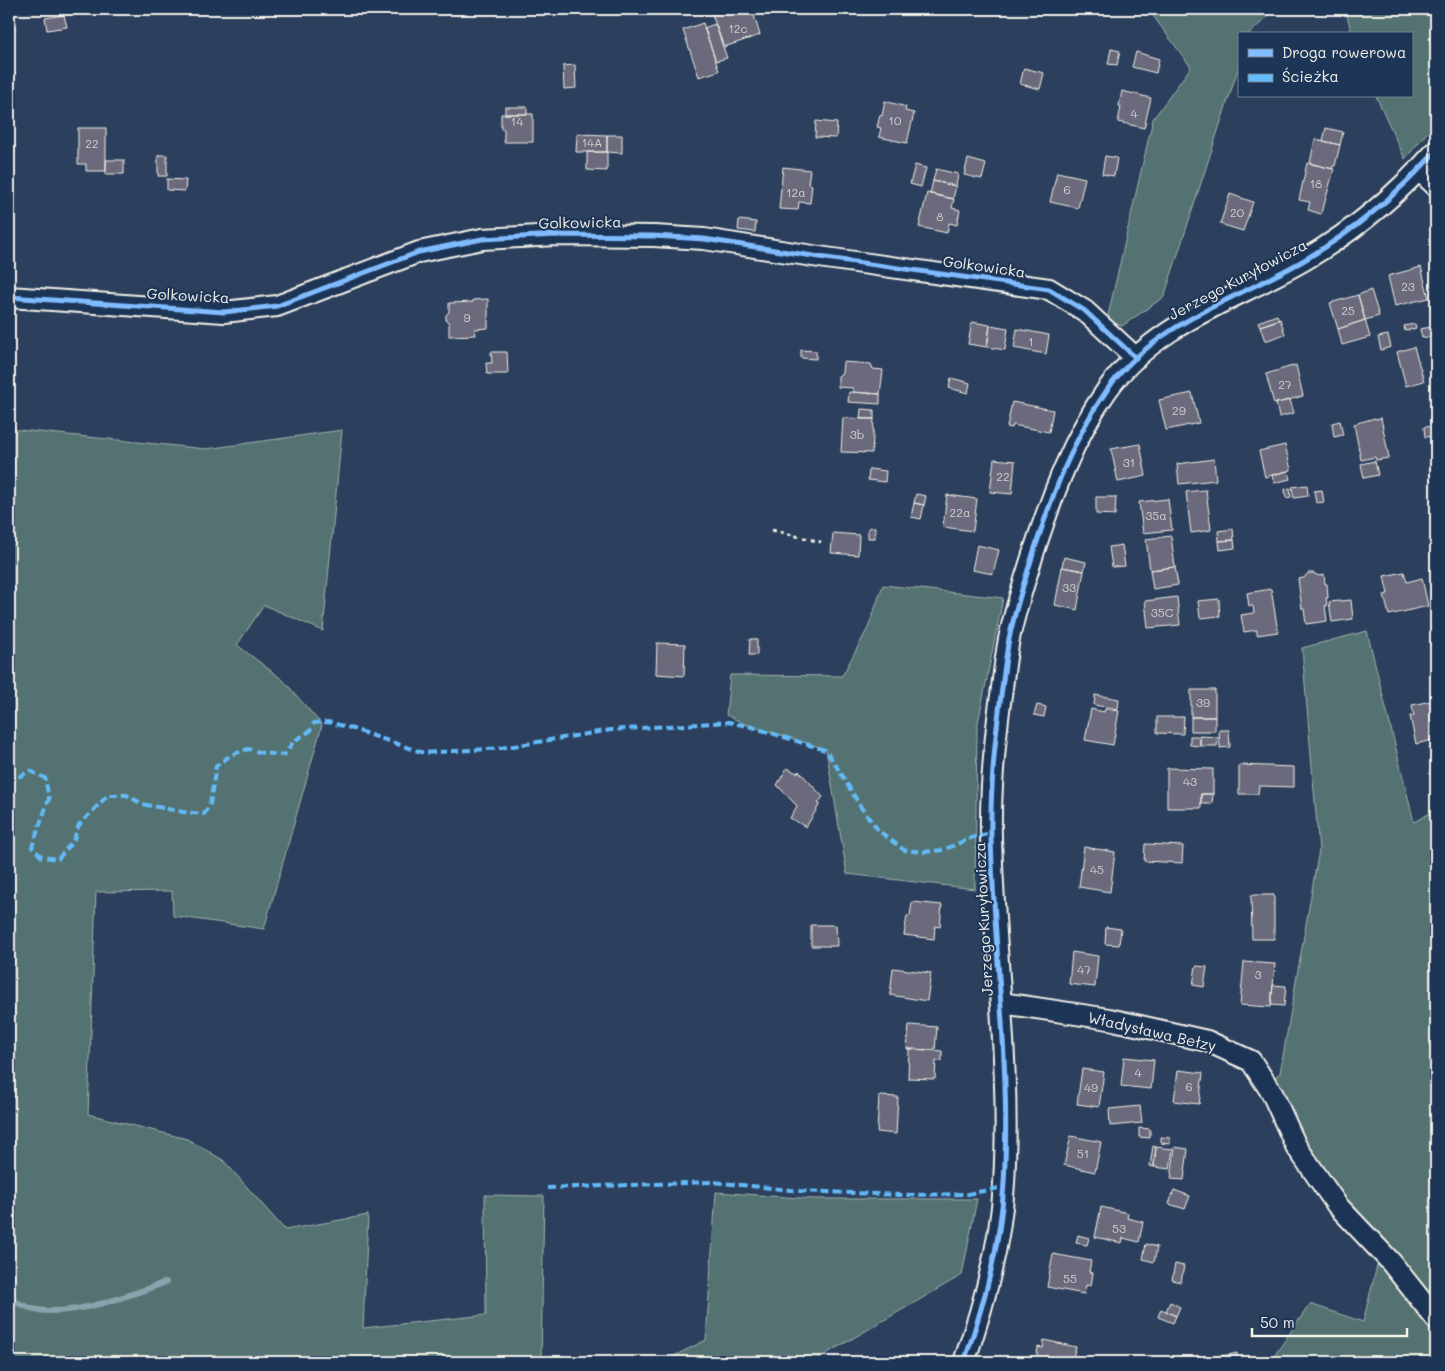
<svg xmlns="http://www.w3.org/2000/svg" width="1445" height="1371" viewBox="0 0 1445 1371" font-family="Mali,sans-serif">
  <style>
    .green { fill: #537271; stroke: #a4b2ac }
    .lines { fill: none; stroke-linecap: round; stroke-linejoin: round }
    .stream { stroke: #89a2ad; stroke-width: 6 }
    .building { fill: #6a6a7b; stroke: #f4f1e8 }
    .minor-casing { stroke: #f4f1e8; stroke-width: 24 }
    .path { stroke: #f4f1e8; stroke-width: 3; stroke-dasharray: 4 4; stroke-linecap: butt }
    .minor { stroke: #1d3557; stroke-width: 20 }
    .quiet { stroke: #63bbfa; stroke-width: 4; stroke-dasharray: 8 4; stroke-linecap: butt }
    .cycleway-casing { stroke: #1d3557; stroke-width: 8 }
    .cycleway { stroke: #80bcff; stroke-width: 5 }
    .labels { text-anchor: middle; stroke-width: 4; stroke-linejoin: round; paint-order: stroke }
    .number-label { font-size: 12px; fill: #d2cfcd }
    .street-label { font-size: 15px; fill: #f4f1e8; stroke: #1d3557 }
  </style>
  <rect width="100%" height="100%" fill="#2c405e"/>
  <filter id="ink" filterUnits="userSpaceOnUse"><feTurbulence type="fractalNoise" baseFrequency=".02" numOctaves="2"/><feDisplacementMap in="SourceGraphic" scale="10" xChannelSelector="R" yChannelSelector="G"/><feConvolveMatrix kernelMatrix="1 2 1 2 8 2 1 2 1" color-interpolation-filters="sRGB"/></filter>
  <g filter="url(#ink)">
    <path class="green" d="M1148,9H1276L1249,34H1239V66L1164,297L1122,326L1107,320L1153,119L1191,67Z
      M1345,9H1436V122L1405,159L1376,96H1411V34H1352Z
      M9,429L206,449L342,430L323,631L264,605L237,645L283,680L322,725L264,929L173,916L172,891L96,892L88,1114L187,1139L223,1160L285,1230L368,1215L363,1328L486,1315L485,1195L544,1196L541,1362H9Z
      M883,585L1003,598L977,728L975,889L847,874L826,749L747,725L726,715L730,675L842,676L868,628Z
      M1367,631L1414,822L1436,810V1308L1329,1183L1295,1129L1270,1080L1280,1073L1319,850L1302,648Z
      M716,1192L813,1199H977L962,1275L812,1362H662L706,1340Z
      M1378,1262L1436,1338V1362H1270L1310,1304L1363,1322Z"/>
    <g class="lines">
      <path class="stream" d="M9,1299C18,1303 27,1308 38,1310C75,1316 131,1295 166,1282"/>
    </g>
    <path class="building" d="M710,9H752L760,35L724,47Z
      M64,15L67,27L47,30L45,18Z
      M703,23L719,71L699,77L683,30Z
      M715,24L727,58L716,61L704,28Z
      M1111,49L1120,51L1117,65L1108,64Z
      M1136,52L1159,59L1156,73L1132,67Z
      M575,65L576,88L564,89L563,66Z
      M1024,68L1044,73L1040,89L1020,84Z
      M1122,91L1151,98L1144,128L1118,122L1121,107L1119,106Z
      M885,101L906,107L905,111L914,113L907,143L879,137L881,128L877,127L880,115L882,116Z
      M505,107H527V114H505Z
      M501,114H533V142H504V129H501Z
      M816,121L837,123L836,138L815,137Z
      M78,128H106V171H86V164H78Z
      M1326,128L1343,132L1340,145L1323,141Z
      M577,134L607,135V152H576Z
      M607,135H622V153L607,152Z
      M1315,139L1340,145L1335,166H1333L1332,169L1310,163Z
      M587,152H607V171L587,170Z
      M158,155H167V176H158Z
      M1105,156L1117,158L1114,176L1102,174Z
      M968,159L986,164L982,179L964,175Z
      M106,160H124V174H106Z
      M1307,163L1334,169L1324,205H1323L1321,214L1308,210L1310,202L1299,200Z
      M915,165L926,168L921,187L910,184Z
      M783,167L810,170L808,184L812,185L810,203L799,202L798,210L779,209Z
      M936,169L958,174L956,186L933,181Z
      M1057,172L1085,178L1078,208L1050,202Z
      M167,179L186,180L185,191L167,190Z
      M933,181L956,186L953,199L930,194Z
      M927,193L954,199L952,208L960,210L957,225L949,223L947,233L919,227Z
      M1230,194L1253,202L1243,231L1220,224Z
      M739,220L756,222L755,232L738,230Z
      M1421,267L1429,298L1395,306L1388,276Z
      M1371,290L1379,316L1365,320L1358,295Z
      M1358,295L1365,320L1338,329L1330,303Z
      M488,299V328L475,329L476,335L449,336V323L446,320V315L449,312V303L473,302V300Z
      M1277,315L1279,320L1260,326L1258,322Z
      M1280,319L1285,334L1265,341L1260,326Z
      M1365,320L1370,337L1342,345L1338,329Z
      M972,322L990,325L987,347L968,344Z
      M1415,324L1416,328L1405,331L1404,326Z
      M990,325L1008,328L1005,350L987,347Z
      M1431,327L1433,336L1422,338L1420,329Z
      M1017,329L1049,335L1046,354L1014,348Z
      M1388,335L1391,347L1381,350L1378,337Z
      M1414,347L1424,381L1406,386L1397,352Z
      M801,350L816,351V359L801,358Z
      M491,352H507L508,374H487L486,363H492Z
      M843,362L871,364L873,369L883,370L880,394L853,392V388L838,387V376L842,373Z
      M1296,365L1303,396L1274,404L1266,374Z
      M951,378L970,383L968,393L949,388Z
      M849,392L880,394V404L848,402Z
      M1192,393L1199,423L1166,430L1159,400Z
      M1290,400L1294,413L1279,417L1276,403Z
      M1012,402L1053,410L1049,432L1013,425L1012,428L1007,427Z
      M861,409L874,410V419H860Z
      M843,418L874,419L872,453L841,452Z
      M1375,418V419L1381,418L1389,458L1376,460L1375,457L1361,460L1354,424Z
      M1340,421L1343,435L1334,437L1332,423Z
      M1436,426V436L1425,437L1424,427Z
      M1140,444L1146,476L1118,482L1111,449Z
      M1285,445L1291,470L1265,477L1259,451Z
      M994,459L1015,461L1012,494L990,492Z
      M1214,459L1216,480L1179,484L1177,464Z
      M1375,461L1378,475L1364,478L1361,464Z
      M869,469L886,471L885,482L868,480Z
      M1288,471L1290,479L1274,483L1272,475Z
      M1307,485L1308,496L1294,498L1292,487Z
      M1290,488L1291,497L1286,498L1285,489Z
      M1204,490H1206L1211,530L1191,533L1186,492Z
      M1322,490L1324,502L1316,503L1314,491Z
      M916,494L926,496L924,505L914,503Z
      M947,495L977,499L973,531L943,527Z
      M1096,497H1116L1115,515L1096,514Z
      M1168,499L1172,530L1143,533L1139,502Z
      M914,503L924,505L921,519L911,517Z
      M875,527V538H868V528Z
      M1233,529L1234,540L1219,541L1218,531Z
      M833,533L859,535L858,555L831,553Z
      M1171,536L1175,567L1150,570L1146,539Z
      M1234,540L1235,548L1220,550L1219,541Z
      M977,545L999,550L993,574L972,570Z
      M1122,545L1125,566L1112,567L1109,547Z
      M1064,557L1086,562L1084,571L1062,567Z
      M1062,567L1084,571L1077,610L1055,605Z
      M1175,567L1178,585L1153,589L1150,570Z
      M1404,572L1407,582L1422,578L1428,606L1389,615L1384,595L1388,594L1384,576Z
      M1308,573H1313L1319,576L1324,575L1325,584H1327L1328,598H1326L1327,606H1325L1327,621L1306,624L1304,609H1302L1298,579L1304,578Z
      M1271,589L1278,632L1257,635V630L1244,632L1241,615L1254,613L1253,606H1249L1247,593Z
      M1177,597L1180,625L1148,628L1145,601Z
      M1219,599L1220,616L1200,618L1198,601Z
      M1351,600L1353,619L1332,622L1329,602Z
      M750,639H757V655H749Z
      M657,643L685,644L684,676L656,674Z
      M1191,690H1215V717H1191Z
      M1095,695L1119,699L1118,709L1094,705Z
      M1431,701L1433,712L1436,711V737L1432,738V740L1416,744L1410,716H1414L1412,705Z
      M1037,705L1046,707L1044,717L1034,715Z
      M1091,709L1104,712L1105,709L1119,711L1113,745L1085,740Z
      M1157,717H1184L1183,734L1157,733Z
      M1191,717H1215V731H1191Z
      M1219,730H1229L1230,747L1220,748Z
      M1190,736H1200V746L1190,745Z
      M1200,736L1218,737L1217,746H1200Z
      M1239,765L1294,767V787L1259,786L1258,794H1239Z
      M787,768L797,773L799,771L823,797L818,803L820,804L806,827L790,818L797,806L777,785Z
      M1167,768L1213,769V794H1201V808H1167Z
      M1201,794H1213L1212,804H1201Z
      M1145,844L1183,846L1182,863L1144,861Z
      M1084,847L1115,852L1110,892L1079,887Z
      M1251,895H1274V939H1252Z
      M912,902L942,905L940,927L935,926L934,939L904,935L907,916H910Z
      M811,925H836L837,946H811Z
      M1106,927L1121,929L1119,945L1105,944Z
      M1072,952L1098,956L1095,987L1069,984Z
      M1244,962L1275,964L1271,1007L1240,1005Z
      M1196,966L1207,967L1204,987L1193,985Z
      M893,968L931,973L927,1001L890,995Z
      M1273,985L1286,986L1284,1006L1271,1005Z
      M909,1025L937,1027L935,1050L907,1049Z
      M909,1049L942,1051V1061H936L935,1079L908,1078Z
      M1124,1057L1154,1060L1151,1089L1121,1086Z
      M1082,1069L1104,1072L1099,1107L1077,1104Z
      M1178,1070L1203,1073L1199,1104L1174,1101Z
      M879,1096L898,1097L896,1134L877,1132Z
      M1140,1106L1142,1123L1110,1126L1109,1109Z
      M1139,1128L1150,1129V1138L1139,1137Z
      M1071,1136L1101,1142L1095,1172L1064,1165Z
      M1161,1137L1170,1138V1144L1161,1143Z
      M1153,1146L1156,1147L1154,1167L1150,1166Z
      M1156,1147L1173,1149L1170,1169L1154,1167Z
      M1175,1147L1188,1149L1184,1180L1171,1179Z
      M1174,1190L1190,1196L1185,1209L1169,1204Z
      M1101,1207L1128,1213L1127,1218L1143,1222L1139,1242L1123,1238L1122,1243L1095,1237Z
      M1078,1235L1089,1238L1087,1245L1076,1243Z
      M1146,1244L1157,1247L1154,1262L1143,1259Z
      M1053,1254L1091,1261L1089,1272L1093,1273L1091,1286L1086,1285L1084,1294L1047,1287Z
      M1175,1264L1184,1266L1181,1282L1172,1280Z
      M1170,1302L1180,1307L1176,1316L1166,1311Z
      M1161,1309L1176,1316L1173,1323L1158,1317Z
      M1044,1340L1076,1347L1073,1357L1077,1358L1076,1362H1036L1038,1347L1043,1348Z
      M1237,1353L1238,1362H1229L1228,1355Z
      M1228,1355L1229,1362H1219L1218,1356Z"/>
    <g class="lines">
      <defs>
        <path id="minor" d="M1419,170L1436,186
          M9,297L224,312L277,306L419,252L482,239L556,235L654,236L704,239L826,258L1049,289L1085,311L1136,358
          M1002,1003L1109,1019L1207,1041L1251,1061L1272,1093L1296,1146L1337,1205L1390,1261L1436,1319
          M964,1362C984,1305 1001,1244 1004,1183C1011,1067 994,953 991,837C990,787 995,737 1002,688C1004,672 1006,655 1009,639C1015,609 1025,580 1034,551C1052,496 1073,438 1107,390C1155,322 1238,299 1306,259C1355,230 1399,193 1436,151"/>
      </defs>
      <use href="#minor" class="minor-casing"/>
      <path class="path" d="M772,530L821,542"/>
      <use href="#minor" class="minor"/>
      <path class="quiet" d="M9,784L13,780L30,771L45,778L49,799L32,847L42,857L58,859L73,841L79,825L108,795H127L142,804L183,812L204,814L210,804L216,766L231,755L248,749L263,753L284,755L294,741L310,731L314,723L328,722L347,727L424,753L501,748L611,730L728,722L752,727L825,750L834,762L862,809L879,831L904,850L923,852L943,850L971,838L991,833
        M547,1188L713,1182L800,1191L904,1195L968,1194L1004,1187"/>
      <defs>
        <path id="cycleway" d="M9,297L224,312L277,306L419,252L482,239L556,235L654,236L704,239L826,258L1049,289L1085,311L1136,358
          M964,1362C984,1305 1001,1244 1004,1183C1011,1067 994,953 991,837C990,787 995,737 1002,688C1004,672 1006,655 1009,639C1015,609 1025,580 1034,551C1052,496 1073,438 1107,390C1155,322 1238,299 1306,259C1355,230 1399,193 1436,151"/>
      </defs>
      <use href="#cycleway" class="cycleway-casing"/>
      <use href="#cycleway" class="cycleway"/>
    </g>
  </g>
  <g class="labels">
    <g class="number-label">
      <text x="738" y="33">12c</text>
      <text x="1134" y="118">4</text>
      <text x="895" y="125">10</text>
      <text x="517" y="126">14</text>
      <text x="592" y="147">14A</text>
      <text x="92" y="148">22</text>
      <text x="1316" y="188">18</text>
      <text x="1067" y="194">6</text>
      <text x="796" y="197">12a</text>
      <text x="1237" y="217">20</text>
      <text x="940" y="221">8</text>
      <text x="1408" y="291">23</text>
      <text x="1348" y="315">25</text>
      <text x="467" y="322">9</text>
      <text x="1031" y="346">1</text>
      <text x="1285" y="389">27</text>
      <text x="1179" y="415">29</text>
      <text x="857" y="439">3b</text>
      <text x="1129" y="467">31</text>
      <text x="1003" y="481">22</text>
      <text x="960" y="517">22a</text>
      <text x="1156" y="520">35a</text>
      <text x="1069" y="592">33</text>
      <text x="1162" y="617">35C</text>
      <text x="1203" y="707">39</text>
      <text x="1190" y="786">43</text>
      <text x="1097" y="874">45</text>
      <text x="1084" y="974">47</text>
      <text x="1258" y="979">3</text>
      <text x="1138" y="1077">4</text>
      <text x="1189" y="1091">6</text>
      <text x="1091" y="1092">49</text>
      <text x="1083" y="1158">51</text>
      <text x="1119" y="1233">53</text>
      <text x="1070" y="1283">55</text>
    </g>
    <g class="street-label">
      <text transform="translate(580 223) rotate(-1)" y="5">Golkowicka</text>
      <text transform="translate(984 267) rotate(8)" y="5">Golkowicka</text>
      <text transform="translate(1238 280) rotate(-28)" y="5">Jerzego Kuryłowicza</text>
      <text transform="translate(188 296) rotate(3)" y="5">Golkowicka</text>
      <text transform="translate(984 919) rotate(-93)" y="5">Jerzego Kuryłowicza</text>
      <text transform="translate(1152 1032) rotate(13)" y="5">Władysława Bełzy</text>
    </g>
  </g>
  <rect width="1445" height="1371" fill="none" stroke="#1d3557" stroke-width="30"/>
  <rect x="15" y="15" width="1415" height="1341" fill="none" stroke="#f4f1e8" stroke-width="2" filter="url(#ink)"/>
  <rect x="1238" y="32" width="175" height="65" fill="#1d3557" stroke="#738091"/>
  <rect x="1248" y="49" width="25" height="8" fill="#80bcff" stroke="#738091"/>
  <text x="1282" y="58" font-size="15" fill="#f4f1e8">Droga rowerowa</text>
  <rect x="1248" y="74" width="25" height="8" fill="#63bbfa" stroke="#738091"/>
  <text x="1282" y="82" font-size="15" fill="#f4f1e8">Ścieżka</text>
  <path d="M1252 1328v8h155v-8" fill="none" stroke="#f4f1e8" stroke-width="2.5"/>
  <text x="1260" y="1328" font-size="15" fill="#f4f1e8" stroke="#1d3557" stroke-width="4" paint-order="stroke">50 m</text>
</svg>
